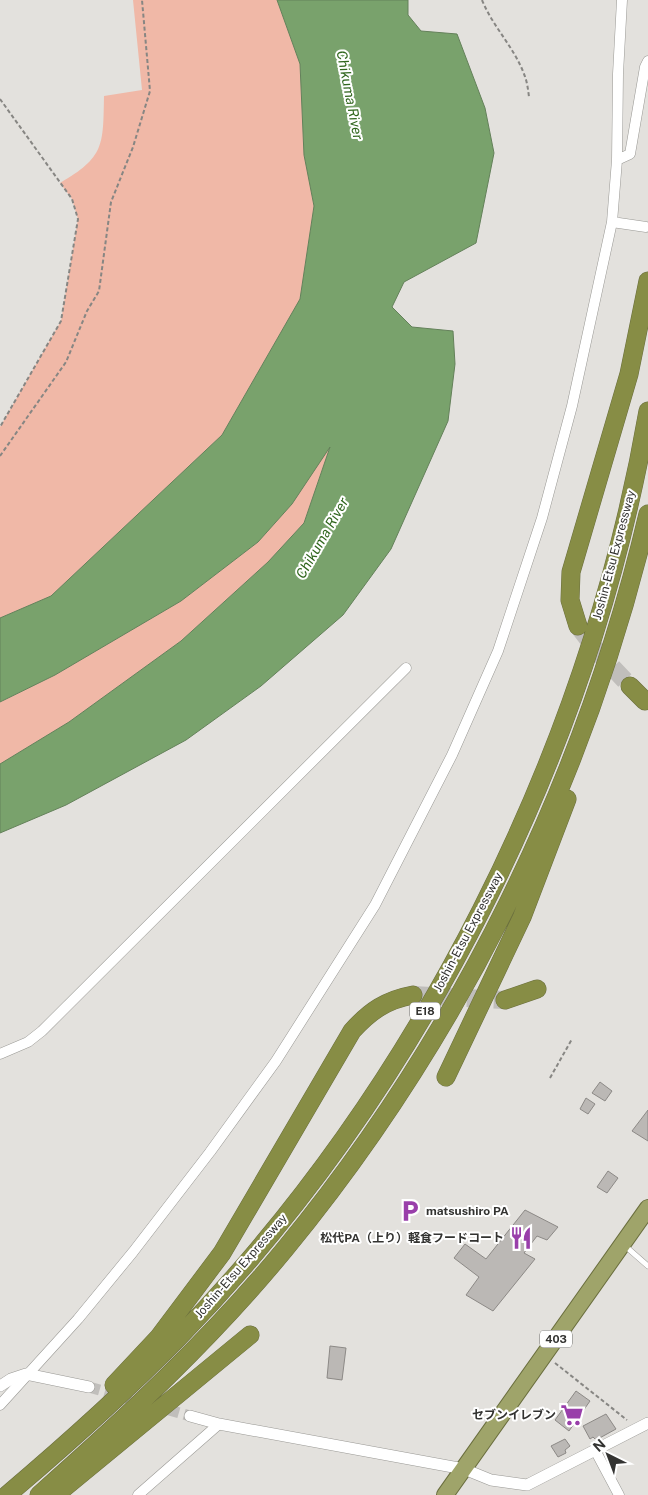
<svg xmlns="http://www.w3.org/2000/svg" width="648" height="1495" viewBox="0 0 648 1495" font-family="'Public Sans','Noto Sans JP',sans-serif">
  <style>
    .green { fill: #f0b8a7 }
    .water { fill: #79a26c; stroke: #64815a }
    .building { fill: #bbb8b5; stroke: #8c8986 }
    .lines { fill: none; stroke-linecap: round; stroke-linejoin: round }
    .tertiary-tunnel { stroke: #c0bebb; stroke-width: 11; stroke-dasharray: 11 5.5; stroke-linecap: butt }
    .motorway-tunnel { stroke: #c0bebb; stroke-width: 18; stroke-dasharray: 18 9; stroke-linecap: butt }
    .service-casing { stroke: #999894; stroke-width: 6 }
    .minor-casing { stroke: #999894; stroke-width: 11 }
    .tertiary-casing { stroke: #999894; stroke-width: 12 }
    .trunk-casing { stroke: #6a6e3e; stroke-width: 18 }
    .motorway-casing { stroke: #6a6e3e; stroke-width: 19 }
    .path { stroke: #878683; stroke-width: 2; stroke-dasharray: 4 2.5; stroke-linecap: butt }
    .service { stroke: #fff; stroke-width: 5 }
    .minor { stroke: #fff; stroke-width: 10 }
    .tertiary { stroke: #fff; stroke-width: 11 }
    .trunk { stroke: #9fa46a; stroke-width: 16 }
    .motorway { stroke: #878d45; stroke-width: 18 }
    .labels { text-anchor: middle; stroke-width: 4; stroke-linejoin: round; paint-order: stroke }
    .shield { fill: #fff; stroke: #70706f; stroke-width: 1 }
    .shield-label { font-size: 11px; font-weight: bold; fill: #333331 }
    .street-label { font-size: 12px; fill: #333331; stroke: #fff }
    .poi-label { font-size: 12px; font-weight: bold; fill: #333331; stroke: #fff; text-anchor: end }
    .water-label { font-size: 14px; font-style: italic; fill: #30661d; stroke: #fff }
  </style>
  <rect width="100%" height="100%" fill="#e3e1dd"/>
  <path class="green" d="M133,0H277L300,64L304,155L314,206L300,299L222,435L51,596L0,618V427L61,321L78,219L72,199L60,183C105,157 103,145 104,96L142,90Z
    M331,444L304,523L268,562L181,641L69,722L0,764V702L55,675L181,601L258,542L292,504Z"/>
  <path class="water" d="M277,0H408V15L421,31L457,34L485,108L494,153L476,243L404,282L392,307L412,327L453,331L455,364L448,421L391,549L343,615L261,686L186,740L66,805L0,833V764L69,722L181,641L268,562L304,523L330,447L292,504L258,542L181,601L55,675L0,702V618L51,596L222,435L300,299L314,206L304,155L300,64Z"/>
  <path class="building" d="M600,1082L612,1091L605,1101L592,1093Z
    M586,1098L595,1104L588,1114L580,1109Z
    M648,1110V1141L632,1131Z
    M608,1171L618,1178L607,1193L597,1187Z
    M525,1210L558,1227L547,1240L537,1236L524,1253L535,1259L493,1311L466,1295L479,1277L454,1258L465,1244L486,1259Z
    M330,1346L346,1348L342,1380L327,1378Z
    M576,1391L590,1401L569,1431L555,1420Z
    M606,1414L616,1429L596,1440L593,1437L590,1439L583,1426Z
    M565,1439L570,1446L565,1450L566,1453L558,1457L551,1446Z"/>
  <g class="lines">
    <path class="tertiary-tunnel" d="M89,1387L190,1416"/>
    <path class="motorway-tunnel" d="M578,626L597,651L630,686
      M413,995L505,1000"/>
    <defs>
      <path id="service" d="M624,1245L648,1266"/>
      <path id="minor" d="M617,160L630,154L645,67L648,61
        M612,222L646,227
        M0,1054L28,1042L42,1031L406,668
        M0,1405L78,1319L133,1252L210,1152L276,1061L375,905L452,755L498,651L542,518L572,406L612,222L617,160L618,74L622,0
        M595,1450L619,1495
        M138,1495L219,1424"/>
      <path id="tertiary" d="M0,1386L11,1379L26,1374L89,1387
        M190,1416L219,1424L464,1469L491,1480L527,1485L648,1423"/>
      <path id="trunk" d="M445,1495L648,1208"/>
      <path id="motorway" d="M578,626L570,600L571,572L629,374L648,281
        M630,686L645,701
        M505,1000L537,989
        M446,1077L522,917L567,799
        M114,1385L159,1337L222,1253L352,1031C370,1011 386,1000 413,995
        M59,1492L250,1335
        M7,1495C66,1445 124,1393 178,1338C420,1089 589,753 648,411
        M39,1495C126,1418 211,1339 285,1249C460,1036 585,782 648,514"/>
    </defs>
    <use href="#service" class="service-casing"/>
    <use href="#minor" class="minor-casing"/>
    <use href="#tertiary" class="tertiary-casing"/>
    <use href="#trunk" class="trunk-casing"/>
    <use href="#motorway" class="motorway-casing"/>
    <path class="path" d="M482,0C493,27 514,47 524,74C527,81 528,89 529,97
      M0,99L72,199L78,219L61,321L0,427
      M0,456L66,362L87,311L99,291L111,202L133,147L150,91L142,0
      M550,1078L572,1039
      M555,1363L627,1420"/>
    <use href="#service" class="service"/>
    <use href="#minor" class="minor"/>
    <use href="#tertiary" class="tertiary"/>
    <use href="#trunk" class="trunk"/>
    <use href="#motorway" class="motorway"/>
  </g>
  <defs>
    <symbol id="parking-bare" viewBox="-9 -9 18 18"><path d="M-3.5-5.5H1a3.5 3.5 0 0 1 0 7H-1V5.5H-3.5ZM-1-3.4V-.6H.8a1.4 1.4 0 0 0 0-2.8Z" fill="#993faa" stroke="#fff" stroke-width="2.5" paint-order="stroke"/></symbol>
    <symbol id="restaurant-bare" viewBox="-9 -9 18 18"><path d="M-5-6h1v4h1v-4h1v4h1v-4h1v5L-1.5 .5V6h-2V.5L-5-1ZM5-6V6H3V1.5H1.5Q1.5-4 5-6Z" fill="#993faa" stroke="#fff" stroke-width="2.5" paint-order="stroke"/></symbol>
    <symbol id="supermarket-bare" viewBox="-9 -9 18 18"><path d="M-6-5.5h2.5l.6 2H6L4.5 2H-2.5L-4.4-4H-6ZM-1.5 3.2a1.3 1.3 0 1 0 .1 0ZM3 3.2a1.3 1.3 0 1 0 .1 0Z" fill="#993faa" stroke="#fff" stroke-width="2.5" paint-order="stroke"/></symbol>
  </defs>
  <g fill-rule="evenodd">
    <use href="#parking-bare" x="394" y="1195" width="32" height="32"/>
    <use href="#restaurant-bare" x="505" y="1222" width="32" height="32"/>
    <use href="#supermarket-bare" x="556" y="1399" width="32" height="32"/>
  </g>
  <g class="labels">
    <g class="shield">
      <rect x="410" y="1002.5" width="30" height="17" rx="4"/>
      <rect x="540" y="1330.5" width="32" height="17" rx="4"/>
    </g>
    <g class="shield-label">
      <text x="425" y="1015">E18</text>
      <text x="556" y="1343">403</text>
    </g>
    <g class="street-label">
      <text transform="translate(614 555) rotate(-75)" y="4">Joshin-Etsu Expressway</text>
      <text transform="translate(468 932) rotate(-62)" y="4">Joshin-Etsu Expressway</text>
      <text transform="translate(241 1266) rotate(-49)" y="4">Joshin-Etsu Expressway</text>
    </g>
    <g class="poi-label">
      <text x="426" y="1215" text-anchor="start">matsushiro PA</text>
      <text x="504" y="1242">松代PA（上り）軽食フードコート</text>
      <text x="556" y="1419">セブンイレブン</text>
    </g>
    <g class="water-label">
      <text transform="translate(350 95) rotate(79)" y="5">Chikuma River</text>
      <text transform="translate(322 538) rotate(-60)" y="5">Chikuma River</text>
    </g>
  </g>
  <g transform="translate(608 1455) rotate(318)" stroke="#ffffff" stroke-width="4" paint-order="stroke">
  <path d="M0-4L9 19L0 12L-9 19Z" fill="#333331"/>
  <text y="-8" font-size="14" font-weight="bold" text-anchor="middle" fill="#333331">N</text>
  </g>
</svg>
